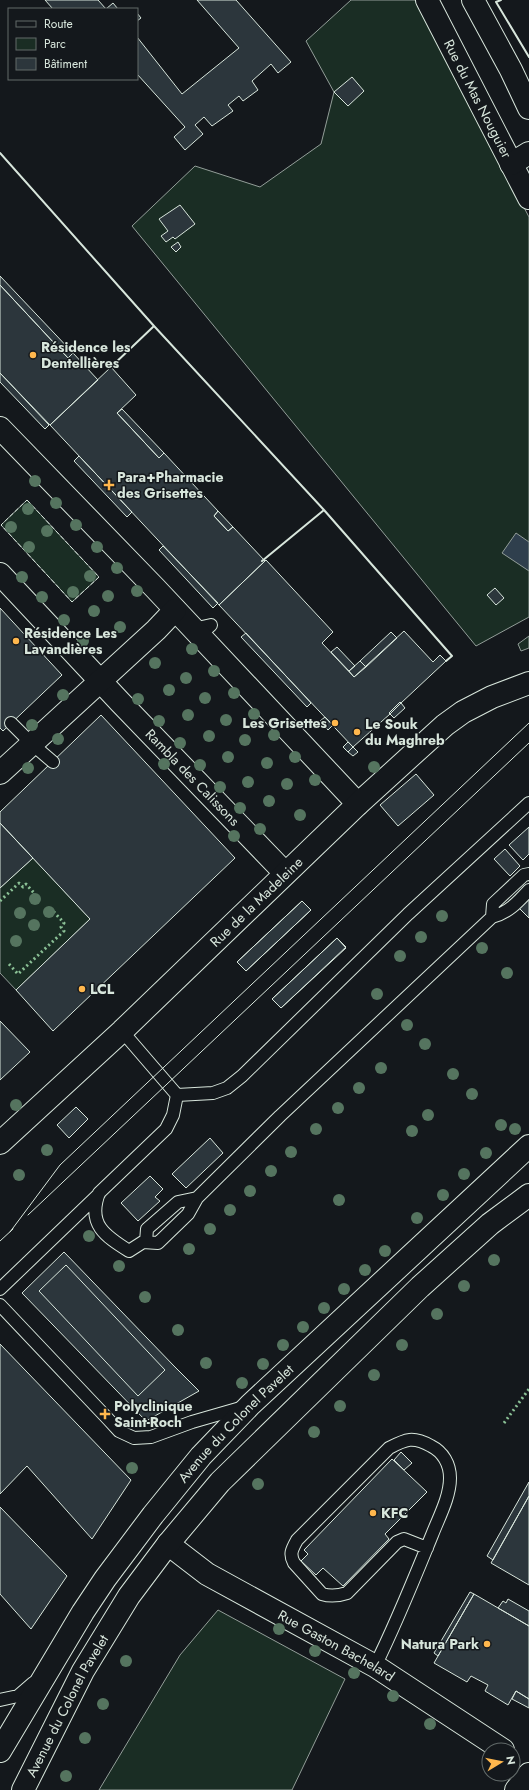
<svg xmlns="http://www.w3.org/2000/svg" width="529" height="1790" viewBox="0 0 529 1790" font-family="Jost,sans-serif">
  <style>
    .green { fill: #1a2d24; stroke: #939e99 }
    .water { fill: #2f3f4d; stroke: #939e99 }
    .building { fill: #2c363c; stroke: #d8e6dc }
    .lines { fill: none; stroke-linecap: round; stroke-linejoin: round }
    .lane-casing { stroke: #d8e6dc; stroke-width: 14 }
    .street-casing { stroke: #d8e6dc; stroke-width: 24 }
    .primary-casing { stroke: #d8e6dc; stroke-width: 24 }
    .lane { stroke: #14181c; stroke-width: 12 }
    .street { stroke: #14181c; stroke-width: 22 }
    .primary { stroke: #14181c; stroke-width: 22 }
    .tram { stroke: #d8e6dc; stroke-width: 1 }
    .hedge { stroke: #8ac095; stroke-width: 3; stroke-dasharray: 2 3; stroke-linecap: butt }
    .fence { stroke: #d8e6dc; stroke-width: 1; stroke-dasharray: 5 2; stroke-linecap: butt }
    .wall { stroke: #d8e6dc; stroke-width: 2 }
    .tree { fill: #55745f }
    .poi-dot { fill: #ffb74d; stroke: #14181c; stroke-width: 1.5 }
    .labels { text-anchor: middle; stroke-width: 3; stroke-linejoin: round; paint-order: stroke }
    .street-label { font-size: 14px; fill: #d8e6dc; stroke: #14181c }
    .poi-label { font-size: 14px; font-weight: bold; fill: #d8e6dc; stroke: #14181c; text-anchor: start }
  </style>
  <rect width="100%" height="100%" fill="#14181c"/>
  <path class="green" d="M351,0H415L529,217V617L476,646L132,226L195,166L260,187L321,144L334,92L306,41Z
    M27,500L99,577L72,602L1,525Z
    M529,636V648L521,651L518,644Z
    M33,858L90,919L16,990L0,973V888Z
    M218,1610L345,1679L292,1790H99L180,1655Z"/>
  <path class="water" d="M516,533L529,542V571L502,553Z"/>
  <path class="building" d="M45,0H98L106,9L113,3L118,9H53Z
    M197,0H236L291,62L278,73L271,64L252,81L258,90L243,101L239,96L228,105L233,111L212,126L204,117L195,125L203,134L185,150L174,137L185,127L137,74V37L182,94L239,48Z
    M137,13L141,18L137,21Z
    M352,77L364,91L348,106L334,92Z
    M180,205L195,224L175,239L173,237L166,242L161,236L168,231L159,219Z
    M178,242L181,247L176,252L171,247Z
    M0,276L73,353L68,358L0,285Z
    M0,285L68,358L73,353L98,380L50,425L0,373Z
    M111,367L136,395L117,413L159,458L164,453L218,511L214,516L228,531L233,527L265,561L219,605L50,425Z
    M0,373L49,425L45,429L0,382Z
    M122,409L164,453L159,458L117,413Z
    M79,456L132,512L127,517L74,461Z
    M218,511L233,527L228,531L214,516Z
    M163,546L218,603L213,608L159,550Z
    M266,560L333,632L322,643L354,677L404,631L433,662L440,655L446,661L401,703L400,702L389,713L390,714L353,747L219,605Z
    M495,588L504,598L496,605L487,595Z
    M0,608L62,675L3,731L0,728Z
    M391,632L397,638L366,667L360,661Z
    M246,633L311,703L307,707L241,637Z
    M337,647L355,666L349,671L331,652Z
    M360,661L366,667L354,677L349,671Z
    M400,702L401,703L390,714L389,713Z
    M401,703L405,708L394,718L390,714Z
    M101,715L235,858L53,1031L16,990L90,919L0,823V812Z
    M325,717L333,725L328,730L320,721Z
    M348,742L353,747L348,752L343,747Z
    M353,747L358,752L353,756L348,752Z
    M416,774L434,795L398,826L380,805Z
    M0,823L33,858L0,888Z
    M529,827V854L523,860L509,845Z
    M505,849L520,866L510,876L494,859Z
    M529,899V918L519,908Z
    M302,901L311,910L246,971L237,962Z
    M302,901L311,910L246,971L237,962Z
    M337,938L346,947L281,1008L272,999Z
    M337,938L346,948L281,1008L272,999Z
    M0,1021L30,1052L0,1080Z
    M76,1107L88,1119L69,1138L57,1125Z
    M210,1138L223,1153L186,1188L172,1174Z
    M150,1176L163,1189L155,1197L160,1201L138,1221L121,1203Z
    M64,1252L174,1366L199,1391L146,1421L22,1293Z
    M66,1265L165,1370L138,1396L39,1291Z
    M0,1344L131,1480L92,1539L27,1466L0,1494Z
    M401,1452L412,1463L404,1470L394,1460Z
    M392,1459L427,1492L385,1534L389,1539L343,1586L323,1568L316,1575L301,1561L308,1554L304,1550Z
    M529,1482V1496L493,1560L487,1556Z
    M529,1496V1585L491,1563Z
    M0,1507L67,1576L31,1629L0,1594Z
    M470,1592L474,1594L438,1656L434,1653Z
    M474,1594L529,1626V1699L516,1691L508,1705L485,1691L488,1685L471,1676L467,1682L434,1663Z
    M508,1599L529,1611V1626L498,1608L503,1601L506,1603Z
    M516,1691L529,1699V1708L512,1699Z"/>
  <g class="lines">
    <defs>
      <path id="lane" d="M199,636L211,625L202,627
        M11,723L32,744L53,762
        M492,917L493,904L524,875L529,874
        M122,1031L177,1095L213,1093L227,1088L242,1076L408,914L529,803
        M177,1095L173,1115L166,1129L99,1193C87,1224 105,1236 129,1251L143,1242L158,1243L188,1214L197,1198L280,1116L492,917C508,913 518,902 529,890
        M146,1242L147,1229L178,1202L197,1198
        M0,1289L99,1194
        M0,1305L108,1419L119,1431L134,1438L151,1437L192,1422L244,1407
        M375,1666C396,1624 414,1579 432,1535C439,1517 450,1497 450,1478C450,1464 443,1452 431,1446C413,1436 406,1439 389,1448L297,1540C292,1549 289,1554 294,1563L322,1594C331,1597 338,1596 347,1593L397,1542L404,1539L427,1548
        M0,1700L18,1696L33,1683"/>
      <g id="street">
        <path id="s1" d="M427,0L529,198"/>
        <path d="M473,0L511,70L529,108"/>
        <path d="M511,164L529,153"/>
        <path d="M0,428L155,588L358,804"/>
        <path id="s2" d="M0,574L120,702L285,873"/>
        <path d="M0,773L156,630L175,610"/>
        <path id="s3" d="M0,1143L122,1031L358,804L445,725L463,712L492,697L529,683"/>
        <path id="s4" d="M168,1544L207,1574L375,1666L503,1750"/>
        <path d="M516,1790L529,1774"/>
      </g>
      <g id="primary">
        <path id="s5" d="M0,1751L83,1612L105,1579L153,1515L201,1456L250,1405L529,1146"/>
        <path id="s6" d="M23,1790L83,1671L129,1596L168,1544L220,1482L420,1287L490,1224L529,1195"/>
      </g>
    </defs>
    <use href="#lane" class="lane-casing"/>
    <use href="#street" class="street-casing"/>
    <use href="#primary" class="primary-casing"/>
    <use href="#lane" class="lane"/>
    <use href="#street" class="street"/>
    <use href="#primary" class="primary"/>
    <path class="tram" d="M28,1215L529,743
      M10,1232L60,1165L529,723
      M0,1241L13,1229"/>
    <path class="hedge" d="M0,901L19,883L23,887L26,884L35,894L31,898
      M9,964L18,974L64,931L61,927L64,923L54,912L49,916
      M504,1423L529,1389"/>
    <path class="fence" d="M27,500L99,577L72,602L1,525Z"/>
    <path class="wall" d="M501,0L496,2L529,57
      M0,153L154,326
      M111,367L154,326L324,510
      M262,561L324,510L452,656L446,661"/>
  </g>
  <g class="tree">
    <circle cx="35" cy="481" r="6"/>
    <circle cx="56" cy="503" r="6"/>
    <circle cx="28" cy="509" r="6"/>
    <circle cx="76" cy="525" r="6"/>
    <circle cx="11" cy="527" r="6"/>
    <circle cx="47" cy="531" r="6"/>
    <circle cx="29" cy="547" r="6"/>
    <circle cx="97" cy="547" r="6"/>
    <circle cx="117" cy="568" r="6"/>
    <circle cx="90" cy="576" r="6"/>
    <circle cx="22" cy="577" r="6"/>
    <circle cx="137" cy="591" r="6"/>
    <circle cx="73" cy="592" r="6"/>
    <circle cx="108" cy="596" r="6"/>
    <circle cx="42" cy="597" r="6"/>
    <circle cx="94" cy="611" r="6"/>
    <circle cx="64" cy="620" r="6"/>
    <circle cx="120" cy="627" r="6"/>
    <circle cx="83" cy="641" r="6"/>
    <circle cx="192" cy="649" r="6"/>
    <circle cx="155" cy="663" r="6"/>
    <circle cx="214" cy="671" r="6"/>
    <circle cx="186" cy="678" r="6"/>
    <circle cx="169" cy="690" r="6"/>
    <circle cx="234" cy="693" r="6"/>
    <circle cx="63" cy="695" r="6"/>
    <circle cx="205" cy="698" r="6"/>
    <circle cx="138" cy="699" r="6"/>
    <circle cx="254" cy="714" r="6"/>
    <circle cx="188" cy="715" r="6"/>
    <circle cx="226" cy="720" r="6"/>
    <circle cx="159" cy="721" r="6"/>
    <circle cx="32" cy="725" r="6"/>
    <circle cx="274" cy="735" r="6"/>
    <circle cx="209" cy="736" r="6"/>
    <circle cx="58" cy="739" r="6"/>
    <circle cx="245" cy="740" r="6"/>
    <circle cx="180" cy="743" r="6"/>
    <circle cx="228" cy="757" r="6"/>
    <circle cx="295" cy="757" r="6"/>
    <circle cx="267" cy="763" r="6"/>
    <circle cx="164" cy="764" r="6"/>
    <circle cx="200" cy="765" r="6"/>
    <circle cx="374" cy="767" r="6"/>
    <circle cx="28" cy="768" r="6"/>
    <circle cx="315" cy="780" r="6"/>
    <circle cx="248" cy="782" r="6"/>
    <circle cx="287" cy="784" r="6"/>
    <circle cx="220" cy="787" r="6"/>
    <circle cx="269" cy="801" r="6"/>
    <circle cx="240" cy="808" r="6"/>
    <circle cx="300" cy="815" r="6"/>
    <circle cx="260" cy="829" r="6"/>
    <circle cx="234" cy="836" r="6"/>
    <circle cx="35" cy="899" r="6"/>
    <circle cx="49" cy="912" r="6"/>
    <circle cx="20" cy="913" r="6"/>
    <circle cx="442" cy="916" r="6"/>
    <circle cx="34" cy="925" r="6"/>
    <circle cx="421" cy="937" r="6"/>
    <circle cx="16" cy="941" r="6"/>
    <circle cx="482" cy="948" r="6"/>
    <circle cx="400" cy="956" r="6"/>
    <circle cx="507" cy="973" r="6"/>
    <circle cx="377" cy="994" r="6"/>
    <circle cx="407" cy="1025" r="6"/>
    <circle cx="425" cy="1044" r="6"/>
    <circle cx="381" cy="1068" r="6"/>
    <circle cx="453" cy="1074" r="6"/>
    <circle cx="359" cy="1088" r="6"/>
    <circle cx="472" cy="1094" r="6"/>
    <circle cx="16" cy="1105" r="6"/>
    <circle cx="338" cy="1108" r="6"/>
    <circle cx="428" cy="1115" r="6"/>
    <circle cx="501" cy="1125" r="6"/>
    <circle cx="316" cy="1129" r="6"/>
    <circle cx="515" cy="1129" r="6"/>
    <circle cx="412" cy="1131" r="6"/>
    <circle cx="47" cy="1150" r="6"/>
    <circle cx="291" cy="1152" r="6"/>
    <circle cx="486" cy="1153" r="6"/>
    <circle cx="271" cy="1171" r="6"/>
    <circle cx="464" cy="1174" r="6"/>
    <circle cx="19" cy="1175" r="6"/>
    <circle cx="250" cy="1191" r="6"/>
    <circle cx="443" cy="1195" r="6"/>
    <circle cx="339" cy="1200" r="6"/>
    <circle cx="230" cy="1210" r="6"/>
    <circle cx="417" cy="1218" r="6"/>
    <circle cx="210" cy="1229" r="6"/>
    <circle cx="89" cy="1236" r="6"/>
    <circle cx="189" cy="1249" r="6"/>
    <circle cx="385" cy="1251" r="6"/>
    <circle cx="494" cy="1260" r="6"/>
    <circle cx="119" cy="1266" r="6"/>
    <circle cx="365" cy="1270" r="6"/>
    <circle cx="464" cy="1286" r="6"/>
    <circle cx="344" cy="1289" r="6"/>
    <circle cx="145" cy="1297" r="6"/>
    <circle cx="324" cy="1308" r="6"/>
    <circle cx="437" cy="1314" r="6"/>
    <circle cx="303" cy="1327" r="6"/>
    <circle cx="178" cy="1330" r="6"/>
    <circle cx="283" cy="1345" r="6"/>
    <circle cx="402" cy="1345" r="6"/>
    <circle cx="206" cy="1363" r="6"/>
    <circle cx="263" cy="1364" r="6"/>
    <circle cx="374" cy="1375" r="6"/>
    <circle cx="242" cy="1383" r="6"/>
    <circle cx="340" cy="1406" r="6"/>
    <circle cx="314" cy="1432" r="6"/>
    <circle cx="132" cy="1468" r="6"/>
    <circle cx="258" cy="1484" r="6"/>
    <circle cx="279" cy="1629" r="6"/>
    <circle cx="315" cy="1651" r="6"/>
    <circle cx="126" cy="1661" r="6"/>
    <circle cx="354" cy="1673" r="6"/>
    <circle cx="393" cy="1696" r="6"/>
    <circle cx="103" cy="1704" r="6"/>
    <circle cx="430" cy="1724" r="6"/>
    <circle cx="85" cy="1738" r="6"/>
    <circle cx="66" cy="1776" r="6"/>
  </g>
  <g class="poi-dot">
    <circle cx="33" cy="355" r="4"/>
    <path d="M107 479h4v4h4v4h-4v4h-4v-4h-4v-4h4z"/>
    <circle cx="16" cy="641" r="4"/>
    <circle cx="335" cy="723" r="4"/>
    <circle cx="357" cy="732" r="4"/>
    <circle cx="82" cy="989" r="4"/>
    <path d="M103 1408h4v4h4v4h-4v4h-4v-4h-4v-4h4z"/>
    <circle cx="373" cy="1513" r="4"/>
    <circle cx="487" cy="1644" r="4"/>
  </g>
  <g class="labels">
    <g class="street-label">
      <text dy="5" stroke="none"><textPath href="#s1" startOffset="111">Rue du Mas Nouguier</textPath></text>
      <text dy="5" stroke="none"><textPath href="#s2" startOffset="280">Rambla des Calissons</textPath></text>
      <text dy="5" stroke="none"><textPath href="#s3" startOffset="352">Rue de la Madeleine</textPath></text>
      <text dy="5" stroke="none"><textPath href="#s5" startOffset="405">Avenue du Colonel Pavelet</textPath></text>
      <text dy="5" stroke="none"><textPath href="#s4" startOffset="197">Rue Gaston Bachelard</textPath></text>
      <text dy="5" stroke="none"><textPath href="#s6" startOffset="95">Avenue du Colonel Pavelet</textPath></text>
    </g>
    <g class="poi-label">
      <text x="41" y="352">Résidence les<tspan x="41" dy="16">Dentellières</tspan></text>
      <text x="117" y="482">Para+Pharmacie<tspan x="117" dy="16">des Grisettes</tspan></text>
      <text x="24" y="638">Résidence Les<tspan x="24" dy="16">Lavandières</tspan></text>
      <text x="327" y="728" text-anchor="end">Les Grisettes</text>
      <text x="365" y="729">Le Souk<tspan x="365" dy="16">du Maghreb</tspan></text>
      <text x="90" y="994">LCL</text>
      <text x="114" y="1411">Polyclinique<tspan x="114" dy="16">Saint-Roch</tspan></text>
      <text x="381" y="1518">KFC</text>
      <text x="479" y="1649" text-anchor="end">Natura Park</text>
    </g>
  </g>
  <rect x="8" y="8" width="130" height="72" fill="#14181c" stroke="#626a69"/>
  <rect x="16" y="21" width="20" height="6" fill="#14181c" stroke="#626a69"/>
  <text x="44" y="28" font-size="12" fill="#d8e6dc">Route</text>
  <rect x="16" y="38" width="20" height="12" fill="#1a2d24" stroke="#626a69"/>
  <text x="44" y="48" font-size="12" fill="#d8e6dc">Parc</text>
  <rect x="16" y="58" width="20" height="12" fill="#2c363c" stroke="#626a69"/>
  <text x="44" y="68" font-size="12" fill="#d8e6dc">Bâtiment</text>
  <g transform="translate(501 1762) rotate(80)"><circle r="19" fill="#14181c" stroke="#626a69"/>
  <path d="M0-3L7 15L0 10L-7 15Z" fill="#ffb74d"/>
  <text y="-6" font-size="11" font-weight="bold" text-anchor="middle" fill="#d8e6dc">N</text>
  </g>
</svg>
